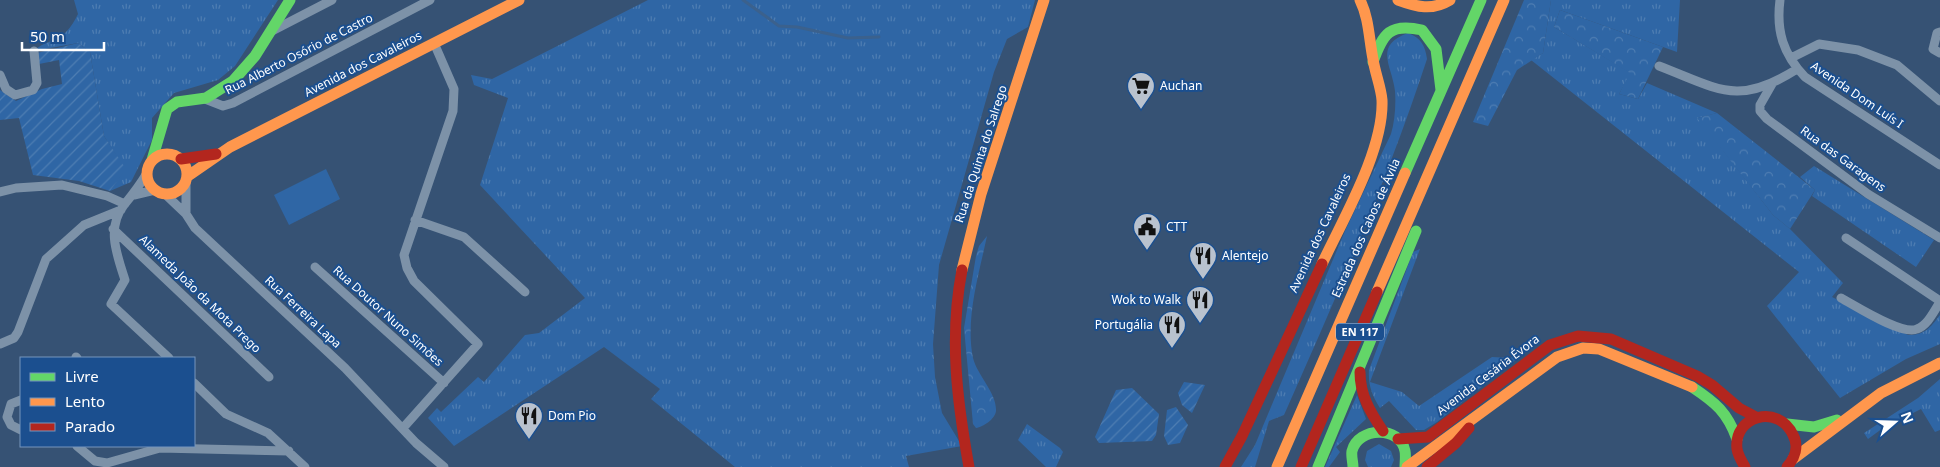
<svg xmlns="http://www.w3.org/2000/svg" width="1940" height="467" viewBox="0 0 1940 467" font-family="'Noto Sans',sans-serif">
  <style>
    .grass { fill: url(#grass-tufts) }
    .forest { fill: url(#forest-crowns) }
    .garden { fill: url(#garden-furrows) }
    .pitch { fill: #2f66a5 }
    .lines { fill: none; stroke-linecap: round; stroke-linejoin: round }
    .stream { stroke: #3b618d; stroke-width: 3 }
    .street { stroke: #7d92a8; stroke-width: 9 }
    .fast { stroke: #63d668; stroke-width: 11 }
    .slow { stroke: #ff974d; stroke-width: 11 }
    .jam { stroke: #b3261e; stroke-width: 11 }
    .labels { text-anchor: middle; stroke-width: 4; stroke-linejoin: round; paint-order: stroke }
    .shield { fill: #1b4f8f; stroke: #bbcadd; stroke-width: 1 }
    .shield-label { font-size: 11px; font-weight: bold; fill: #fff }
    .street-label { font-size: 12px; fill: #fff; stroke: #1b4f8f }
    .poi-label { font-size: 12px; fill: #fff; stroke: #1b4f8f; text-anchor: start }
  </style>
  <defs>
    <pattern id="grass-tufts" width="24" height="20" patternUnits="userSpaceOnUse" patternTransform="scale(1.25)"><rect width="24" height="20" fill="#2f66a5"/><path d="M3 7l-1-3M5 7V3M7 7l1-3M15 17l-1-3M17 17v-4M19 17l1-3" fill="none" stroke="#4e7db2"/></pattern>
    <pattern id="forest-crowns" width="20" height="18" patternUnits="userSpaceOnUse" patternTransform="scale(1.25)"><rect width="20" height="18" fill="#2f66a5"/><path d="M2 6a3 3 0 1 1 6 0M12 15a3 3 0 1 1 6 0" fill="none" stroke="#4e7db2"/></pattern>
    <pattern id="garden-furrows" width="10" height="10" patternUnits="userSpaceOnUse" patternTransform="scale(1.25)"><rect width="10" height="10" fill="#2f66a5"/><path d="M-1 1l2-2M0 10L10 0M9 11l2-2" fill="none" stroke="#4e7db2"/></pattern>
  </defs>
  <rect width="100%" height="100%" fill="#365274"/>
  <path class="grass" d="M74,0H278L235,66L218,80L174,93L152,118V140L131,182L110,191L125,169L104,136L90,52L78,43L34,51C43,41 57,42 66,32C71,27 75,20 78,14Z
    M648,0H1035L1028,27L1007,39L994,72L939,265L933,344L935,377L942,413L962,446L906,456L909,467H735L651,399L660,389L604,347L454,446L428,418L437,408L441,412L478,377L484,382L525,335L539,333L585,298L480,185L508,98L474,85L471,75L492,79Z
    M1551,0H1680L1677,52L1560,10L1554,27L1631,73L1619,94L1638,99L1647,83L1717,113L1698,118L1773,215L1790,229L1843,283L1832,297L1908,335C1925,335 1930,328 1940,315V344L1906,359L1840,398L1767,306L1799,272L1531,60L1543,53Z
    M1408,33C1421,38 1425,45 1427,59C1387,181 1336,298 1284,415L1269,421L1255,467H1241L1255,445L1345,231L1391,134C1395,121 1396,104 1395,91C1392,65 1373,46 1408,33Z
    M1814,166L1934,240L1916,267L1812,196L1815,190L1800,177Z
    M1420,249L1370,382L1402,392L1419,406L1492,357L1510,358L1531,348L1437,422L1424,430H1416L1389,401L1380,408C1372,395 1368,385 1369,370L1413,252Z
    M1940,379V430L1935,432L1921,409L1883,428L1868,439L1864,433L1918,398Z
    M1357,395L1366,419L1336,447L1340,452L1329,467H1325Z
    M1027,424L1060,448L1063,452L1056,467H1046L1018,440Z
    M1379,444L1391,451L1394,460L1391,467H1368L1365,460L1367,451Z"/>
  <path class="forest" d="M1524,0H1551L1543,53L1517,70L1488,126L1473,122Z
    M1560,10L1663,47L1638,99L1619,94L1630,73L1554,27Z
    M1717,113L1815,190L1790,229L1773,215L1697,118Z
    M987,236C979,274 965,319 973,358C977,375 997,393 996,411C995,419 983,427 976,428L973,424L964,328L976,256L979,246Z"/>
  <path class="garden" d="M78,43L90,52L104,136L126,169L110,191L79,181L33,175L19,118L0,120V90L16,101L42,89L62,84L59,60L39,64L37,53Z
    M1184,382L1205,385L1192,413L1182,405L1178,393Z
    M1132,388L1159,414L1156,435L1152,441L1099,443L1095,437L1116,390Z
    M1176,407L1188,425L1180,443L1168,445L1164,436L1167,410Z"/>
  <path class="pitch" d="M326,169L340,199L289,225L274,195Z"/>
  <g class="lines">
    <path class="stream" d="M743,0L779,26L797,27L848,38L879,37"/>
    <path class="street" d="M1780,0C1776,31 1783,54 1805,77L1940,165
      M270,32L332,0
      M1940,32L1937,33L1933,49L1940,53
      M1791,58L1819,44L1858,50L1897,65L1940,101
      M1659,66C1719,89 1738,107 1797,69
      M0,75L6,89L15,95L33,90L37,83L34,51
      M1772,84L1760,105V111L1767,119L1868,194L1940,238
      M205,99L223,106L233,103L430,0
      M147,173C140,185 133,194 124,205C106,228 117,255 125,280L111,304L169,358
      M0,192L16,188L62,185L107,196L125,204
      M134,195L155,190
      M166,195L186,214L195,228L345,368L416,443L444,467
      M186,214V183
      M415,220L464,237L525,292
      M113,229L269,377
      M1846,238L1940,301
      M315,267L444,383
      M1841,298C1856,306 1902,336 1917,329C1928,325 1934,311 1940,302
      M0,344L14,338L18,332L46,259L84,225L121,210
      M76,357L77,358
      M194,383L226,414L268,433L305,467
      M21,400L11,404L7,417L11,425L21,430
      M403,428L478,344L414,281L407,268L404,255L453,111L454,89L434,43
      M77,446L95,461L107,463L160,448L289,451"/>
    <path class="fast" d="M1373,62C1383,33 1390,23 1422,30L1436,49L1441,90
      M152,160L167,109L177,102L206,98L233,81L255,56L290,0
      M1405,173L1481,0
      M1692,387C1716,403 1727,412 1737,439
      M1787,424L1814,427L1837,420
      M1318,467L1416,231
      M1353,467C1353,462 1351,456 1352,451C1358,427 1400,425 1405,451C1406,456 1405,462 1405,467"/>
    <path class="slow" d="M1398,0C1417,7 1432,11 1450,0
      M147 174a20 20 0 1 1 40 0a20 20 0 1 1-40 0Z
      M188,176L230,147L519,0
      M1322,264C1343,219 1384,150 1382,100C1381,87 1375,73 1373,59C1369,39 1369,18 1360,0
      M962,270L981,194L1044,0
      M1377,292L1504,0
      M1793,459L1881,393L1940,363
      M1277,467L1405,173
      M1407,467L1557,357L1583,348L1599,349L1692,387"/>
    <path class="jam" d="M181,159L216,154
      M962,270C949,337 957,401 969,467
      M1360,372C1360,395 1370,412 1383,431
      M1398,439L1428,437L1550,345L1578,336L1611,339L1697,376L1712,385L1739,408L1756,417
      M1225,467L1242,436L1322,264
      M1301,467L1377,292
      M1427,467L1456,443L1469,428
      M1745,467C1742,462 1738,455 1737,449C1733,416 1778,403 1793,435C1799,446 1795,458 1787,467"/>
  </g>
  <defs>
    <symbol id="supermarket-pin" viewBox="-11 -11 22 30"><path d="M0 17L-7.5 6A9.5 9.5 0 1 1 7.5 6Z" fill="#b9c2ce" stroke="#1b4f8f"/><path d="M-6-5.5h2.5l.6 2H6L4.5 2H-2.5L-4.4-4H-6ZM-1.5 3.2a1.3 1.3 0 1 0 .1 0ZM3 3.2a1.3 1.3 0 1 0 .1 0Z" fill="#111"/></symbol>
    <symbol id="civic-pin" viewBox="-11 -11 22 30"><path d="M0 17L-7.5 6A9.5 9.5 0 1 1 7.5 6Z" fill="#b9c2ce" stroke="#1b4f8f"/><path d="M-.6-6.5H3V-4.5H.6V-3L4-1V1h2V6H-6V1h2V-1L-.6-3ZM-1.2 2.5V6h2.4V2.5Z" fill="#111"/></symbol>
    <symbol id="restaurant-pin" viewBox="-11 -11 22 30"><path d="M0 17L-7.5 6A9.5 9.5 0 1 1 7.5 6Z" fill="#b9c2ce" stroke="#1b4f8f"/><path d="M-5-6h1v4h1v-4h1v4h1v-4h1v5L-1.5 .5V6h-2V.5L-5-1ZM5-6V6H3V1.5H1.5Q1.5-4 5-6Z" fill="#111"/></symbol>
  </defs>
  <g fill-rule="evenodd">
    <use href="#supermarket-pin" x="1125" y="70" width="32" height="43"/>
    <use href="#civic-pin" x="1131" y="211" width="32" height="43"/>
    <use href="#restaurant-pin" x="1187" y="240" width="32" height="43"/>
    <use href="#restaurant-pin" x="1184" y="284" width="32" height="43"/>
    <use href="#restaurant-pin" x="1156" y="309" width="32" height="43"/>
    <use href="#restaurant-pin" x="513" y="400" width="32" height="43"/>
  </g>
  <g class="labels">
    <rect class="shield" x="1336" y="323.5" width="48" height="17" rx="4"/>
    <g class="shield-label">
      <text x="1360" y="336">EN 117</text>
    </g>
    <g class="street-label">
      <text transform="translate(299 54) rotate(-27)" y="4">Rua Alberto Osório de Castro</text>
      <text transform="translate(363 64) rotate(-27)" y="4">Avenida dos Cavaleiros</text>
      <text transform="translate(1857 95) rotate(34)" y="4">Avenida Dom Luís I</text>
      <text transform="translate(981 154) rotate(-72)" y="4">Rua da Quinta do Salrego</text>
      <text transform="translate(1843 159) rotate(36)" y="4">Rua das Garagens</text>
      <text transform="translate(1366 228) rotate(-66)" y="4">Estrada dos Cabos de Ávila</text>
      <text transform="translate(1320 233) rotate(-65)" y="4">Avenida dos Cavaleiros</text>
      <text transform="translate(200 294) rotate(44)" y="4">Alameda João da Mota Prego</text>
      <text transform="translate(303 312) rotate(43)" y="4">Rua Ferreira Lapa</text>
      <text transform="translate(388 316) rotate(42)" y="4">Rua Doutor Nuno Simões</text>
      <text transform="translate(1488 375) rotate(-37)" y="4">Avenida Cesária Évora</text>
    </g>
    <g class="poi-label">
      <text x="1160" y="90">Auchan</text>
      <text x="1166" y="231">CTT</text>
      <text x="1222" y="260">Alentejo</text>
      <text x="1181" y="304" text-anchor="end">Wok to Walk</text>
      <text x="1153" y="329" text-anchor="end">Portugália</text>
      <text x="548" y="420">Dom Pio</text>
    </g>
  </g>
  <rect x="20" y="357" width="175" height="90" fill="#1b4f8f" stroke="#7695bc"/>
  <rect x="30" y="373" width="25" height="8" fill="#63d668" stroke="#7695bc"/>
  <text x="65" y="382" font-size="15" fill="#ffffff">Livre</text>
  <rect x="30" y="398" width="25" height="8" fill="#ff974d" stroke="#7695bc"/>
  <text x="65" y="407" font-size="15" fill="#ffffff">Lento</text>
  <rect x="30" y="423" width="25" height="8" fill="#b3261e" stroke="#7695bc"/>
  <text x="65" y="432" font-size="15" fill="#ffffff">Parado</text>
  <g transform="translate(1895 422) rotate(70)" stroke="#1b4f8f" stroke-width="4" paint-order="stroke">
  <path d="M0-4L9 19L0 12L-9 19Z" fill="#ffffff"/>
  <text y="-8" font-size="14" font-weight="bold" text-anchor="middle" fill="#ffffff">N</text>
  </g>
  <path d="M22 42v8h82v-8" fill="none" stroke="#ffffff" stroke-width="2.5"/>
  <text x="30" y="42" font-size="15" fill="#ffffff" stroke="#1b4f8f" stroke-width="4" paint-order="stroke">50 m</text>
</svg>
